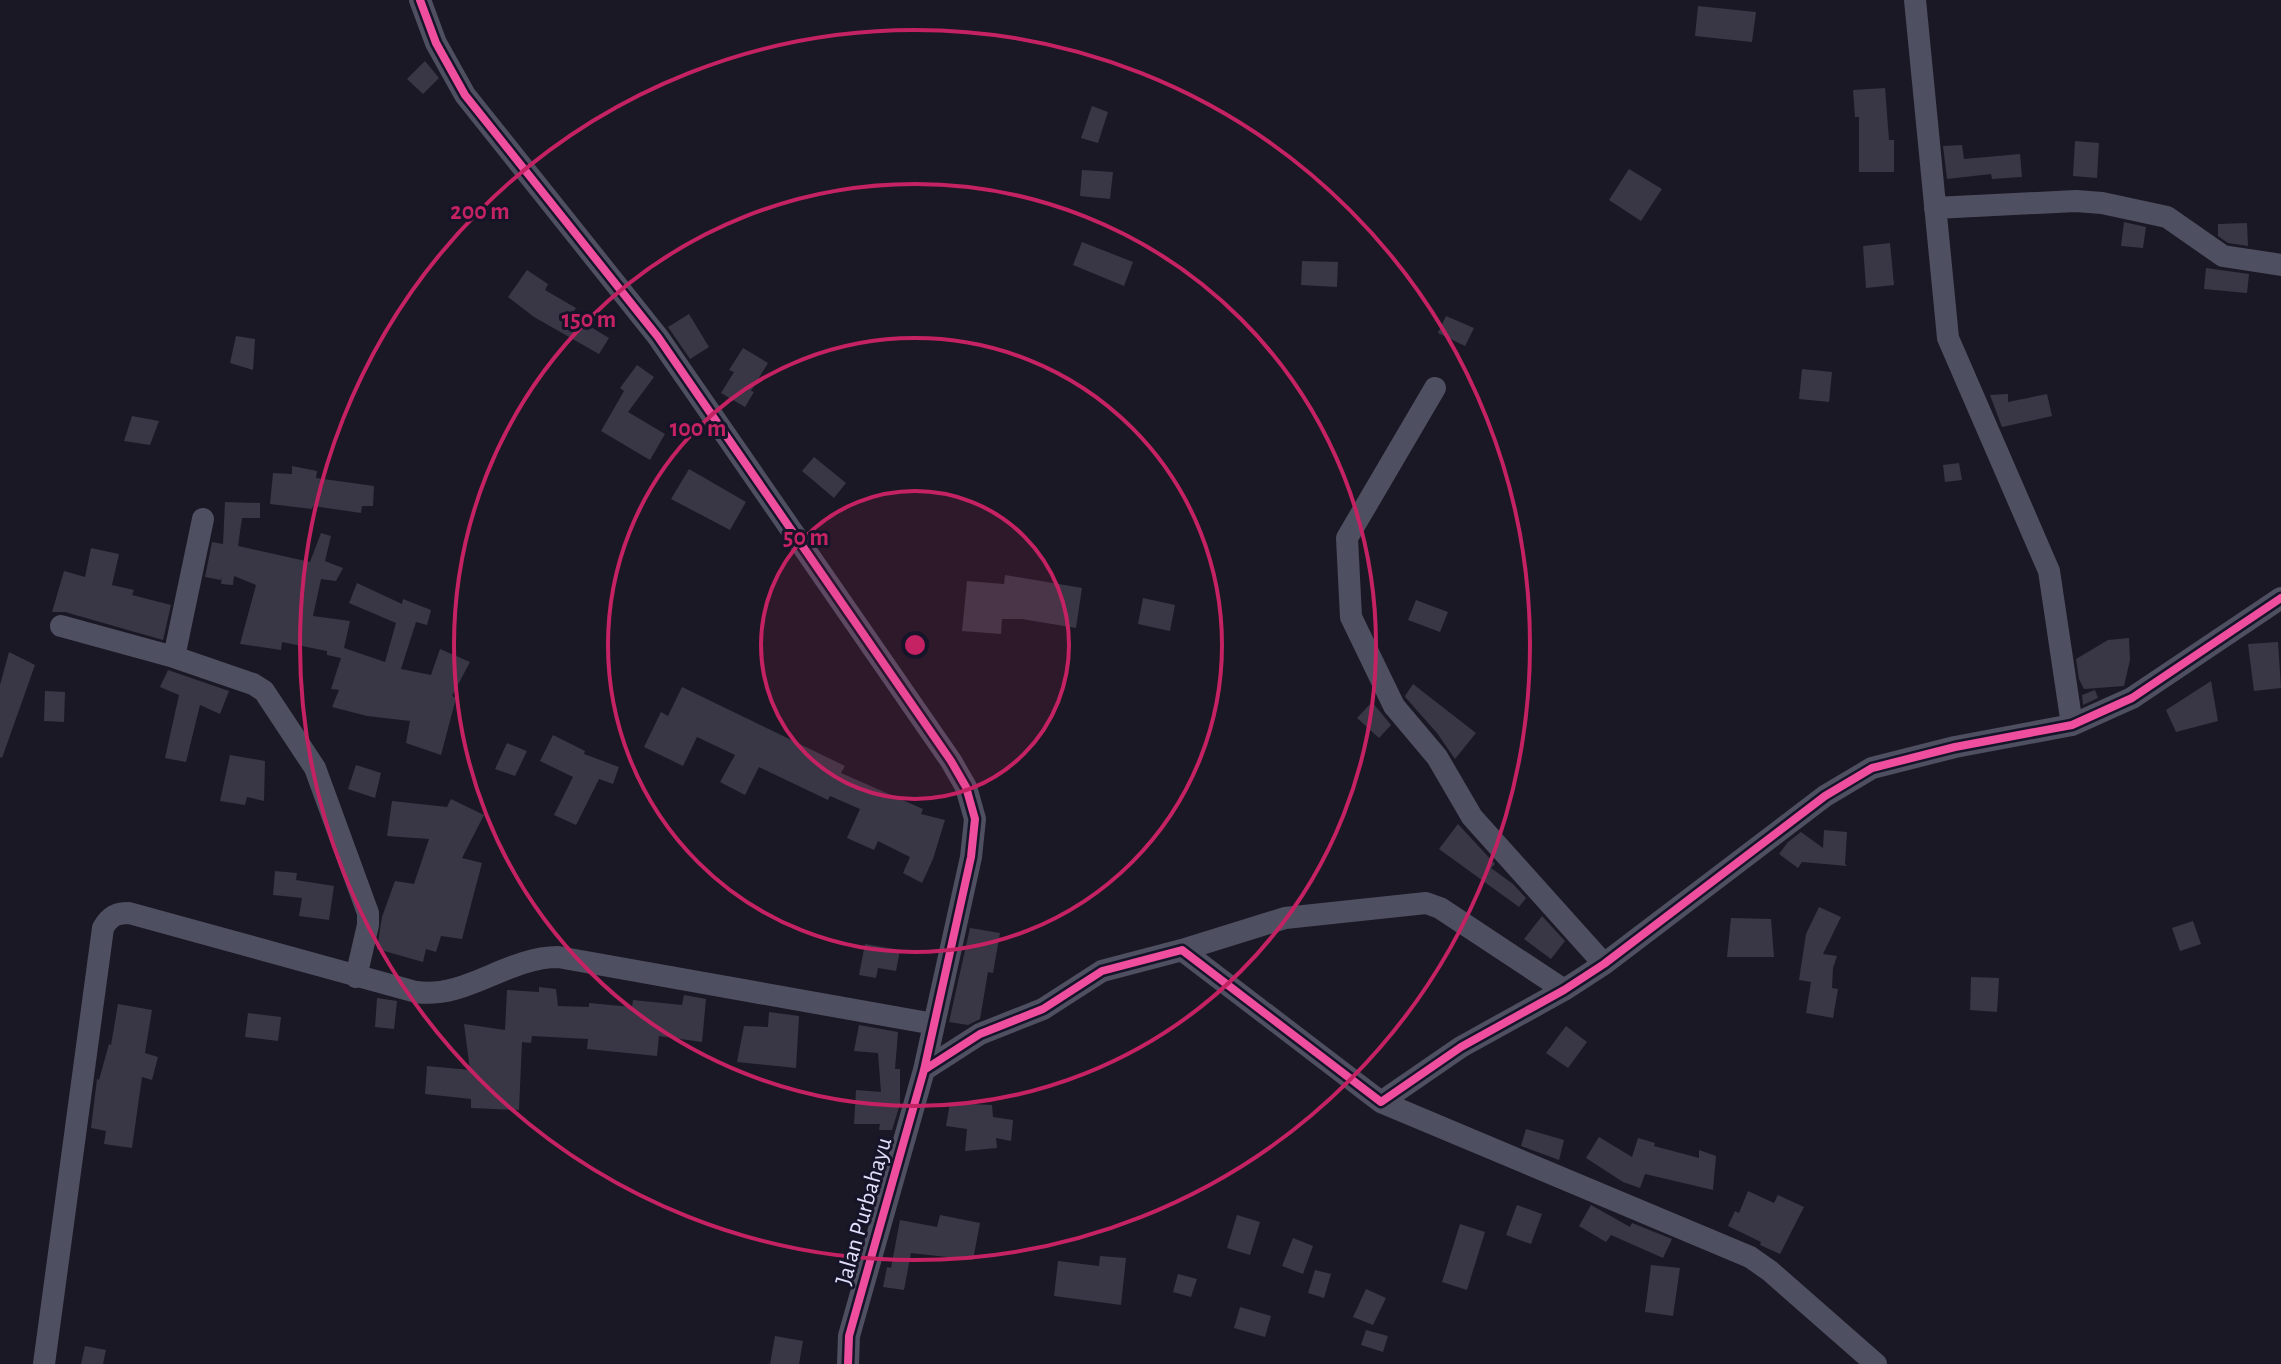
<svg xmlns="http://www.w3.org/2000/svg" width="2281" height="1364" viewBox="0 0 2281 1364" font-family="'Alegreya Sans',sans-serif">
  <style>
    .building { fill: #393745 }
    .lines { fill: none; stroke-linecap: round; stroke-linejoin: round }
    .street { stroke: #4f4f62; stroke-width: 22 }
    .cycleway-casing { stroke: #161428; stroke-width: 13 }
    .cycleway { stroke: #ef4d9e; stroke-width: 8 }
    .ring { fill: none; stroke: #c42263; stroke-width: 4 }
    .labels { text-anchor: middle; stroke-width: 6; stroke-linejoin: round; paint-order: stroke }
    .street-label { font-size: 24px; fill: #e1dffb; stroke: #161428 }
    .centre { fill: #c42263; stroke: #161428; stroke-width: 4 }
    .ring-label { font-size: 24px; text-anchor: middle; font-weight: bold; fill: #c42263; stroke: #161428; stroke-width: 6; stroke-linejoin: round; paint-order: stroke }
  </style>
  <rect width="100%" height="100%" fill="#1a1824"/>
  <path class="building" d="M1698,6L1756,12L1752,42L1695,36Z
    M425,61L439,78L423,94L407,79Z
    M1885,88L1889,140H1894V172H1859V117H1855L1853,90Z
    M1092,106L1108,112L1098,143L1081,138Z
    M2075,141L2099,143L2097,178L2073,176Z
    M1962,145L1964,159L2020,154L2022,177L1992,179L1991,174L1947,179L1943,146Z
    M1629,169L1662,189L1641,221L1609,200Z
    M1082,170L1113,172L1110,199L1080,196Z
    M2124,222L2146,227L2143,248L2121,246Z
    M2247,223L2248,246L2228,243L2218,236V224Z
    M1082,242L1133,262L1124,286L1073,265Z
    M1890,243L1894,285L1866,288L1863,246Z
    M1302,261L1338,262L1337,287L1301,285Z
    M2206,268L2249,274L2247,293L2204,289Z
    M527,270L548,284L545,290L576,308L571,315L609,338L599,354L534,317L508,297Z
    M689,314L709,347L690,359L668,327Z
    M1446,316L1474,328L1465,346L1438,333Z
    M236,336L255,339L253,370L230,363Z
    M743,348L768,363L751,391L754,392L745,407L721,393L734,372L729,370Z
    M637,365L654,377L628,412L665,434L650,460L601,431L624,391L620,388Z
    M1802,369L1832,372L1829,402L1799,399Z
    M2008,394V402L2047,394L2052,416L2002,427L1990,395Z
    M132,416L159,421L150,445L124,441Z
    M814,457L846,483L834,498L802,471Z
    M1959,463L1962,480L1945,482L1943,465Z
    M292,466L317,471L316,478L374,486L373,506H362L361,513L313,506L312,509L270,504L273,473L292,474Z
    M689,469L746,502L730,530L671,499Z
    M225,502L260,503V518H242L238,546L310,562L321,533L331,536L325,561L343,568L336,581L321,579L313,616L350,621L344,648L385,662L396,623L349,603L357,583L402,604L403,599L431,610L427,625L416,622L401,669L431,675L440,649L470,662L452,696L456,698L441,755L406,743L410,721L367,716L332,707L339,690L331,689L341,658L327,655V651L282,642L281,650L240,644L256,585L234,576L233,585L221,584L222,576L221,580L205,577L212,542L223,544Z
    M91,548L119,554L112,585L134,590L132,595L171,605L163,640L65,612H52L64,571L85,577Z
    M1005,575L1082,588L1076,628L1022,619H1002L1001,634L962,631L967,581L1004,584Z
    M1143,598L1175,605L1170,631L1138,624Z
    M1416,600L1448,612L1440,632L1408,620Z
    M2129,638L2130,660L2124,686L2084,689L2079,679L2076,659L2108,640Z
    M2278,642L2281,688L2254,691L2248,644Z
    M9,652L35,665L2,758L0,757V685Z
    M168,670L229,691L220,714L200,705L186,762L165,758L179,695L160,687Z
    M2211,681L2218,721L2176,732L2166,710Z
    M1413,684L1476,733L1455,759L1437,733L1406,698L1405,696Z
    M682,687L845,766L841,773L923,809L921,814L945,820L933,859L922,883L903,873L910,857L878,841L874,850L847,838L860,809L830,796L828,800L759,767L745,795L720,782L735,755L697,737L683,766L644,747L661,712L668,716Z
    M2095,690L2098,698L2083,705L2082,695Z
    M45,691L65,692L64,722L44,721Z
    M1372,702L1391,725L1379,738L1357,718Z
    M553,735L585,751L584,754L619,767L613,784L599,779L576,825L554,815L573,777L540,761Z
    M507,743L527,751L515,776L495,769Z
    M230,755L265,761L264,801L247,797L245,805L220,801Z
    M356,765L381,773L375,798L348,789Z
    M451,799L484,815L462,858L482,863L462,939L441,936L436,952L426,949L423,962L377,949L382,917L395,881L414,884L429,839L387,836L392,801L447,807Z
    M1458,824L1495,864L1491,868L1513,884L1526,898L1519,907L1439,849Z
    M1824,830L1847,832L1845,864L1847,866L1802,862L1798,868L1779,854L1788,842L1801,832L1823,848Z
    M275,871L297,873L296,880L334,886L329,920L299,916L302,898L273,895Z
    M1819,907L1841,917L1823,954L1837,956L1833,968L1832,988L1838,989L1833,1018L1806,1013L1811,982L1799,980L1806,934Z
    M1542,916L1565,941L1551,959L1524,939Z
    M1731,918L1771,919L1774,957H1727Z
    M2193,921L2201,944L2180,951L2172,928Z
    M970,928L1000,933L993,973L988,972L980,1019L968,1025L949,1022Z
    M865,944L900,950L896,971L878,968L876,978L859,975Z
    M1971,977L1999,978L1997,1012L1970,1010Z
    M539,987L556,989L558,1006L589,1007V1003L632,1007L633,1000L682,1005L684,995L706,999L702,1042L659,1036L657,1056L587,1049L588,1039L532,1036L531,1043L522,1042L519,1110L471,1108V1099L425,1094L427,1066L470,1070L464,1024L505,1030L507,990L539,992Z
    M377,998L397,1001L394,1029L375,1027Z
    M118,1004L152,1010L145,1053L158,1057L152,1080L142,1077L132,1148L104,1144L106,1131L91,1128L97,1079L99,1080L109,1044L111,1045Z
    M769,1012L799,1016L796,1068L737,1062L744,1026L768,1027Z
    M248,1013L281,1017L278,1041L245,1037Z
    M859,1025L898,1032L895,1069H900V1104L892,1130H879L880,1124H854L856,1090L881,1092L878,1053L854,1051Z
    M1566,1026L1587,1042L1568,1068L1546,1053Z
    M950,1103L992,1105L993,1117L1013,1120L1011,1141L996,1138L997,1148L965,1151L967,1129L946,1126Z
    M1526,1129L1564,1140L1559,1160L1521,1146Z
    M1599,1137L1632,1157L1638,1138L1655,1143L1654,1146L1699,1158V1150L1716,1156L1713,1190L1645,1174L1640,1188L1623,1182L1586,1158Z
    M1748,1191L1774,1203L1778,1195L1804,1207L1780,1254L1760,1245L1761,1242L1728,1226L1735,1211L1739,1213Z
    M1517,1205L1542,1214L1531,1244L1506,1235Z
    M1591,1205L1630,1227L1632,1223L1672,1239L1663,1258L1611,1235L1606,1242L1579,1226Z
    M940,1215L980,1223L973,1260L911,1253L904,1290L883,1287L887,1267L891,1268L900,1220L937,1227Z
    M1237,1215L1260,1222L1250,1255L1227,1248Z
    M1460,1224L1485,1232L1467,1290L1442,1282Z
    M1293,1238L1313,1246L1303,1274L1282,1266Z
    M1100,1256L1126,1258L1121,1305L1054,1296L1058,1261L1099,1266Z
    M1651,1265L1680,1268L1673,1316L1645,1312Z
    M1315,1270L1331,1274L1324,1298L1308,1293Z
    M1178,1274L1197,1279L1191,1297L1173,1292Z
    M1366,1289L1386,1298L1373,1325L1353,1317Z
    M1240,1307L1271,1316L1265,1337L1234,1328Z
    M1366,1330L1388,1336L1383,1352L1361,1345Z
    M775,1336L803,1341L799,1364H770Z
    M85,1346L106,1350L103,1364H81Z"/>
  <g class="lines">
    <path class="street" d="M420,0L436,43L465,95L658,337L951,761L966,787L975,819L971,857L924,1070L849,1336L848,1364
      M1915,0L1948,338L2049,571L2072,725
      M1935,208L2076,201L2102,203L2167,217L2223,256L2281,265
      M1435,388L1347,538L1351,617L1394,706L1437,757L1472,817L1604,964
      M61,626L174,657L253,684L264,691L315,768L368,913V925L356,977
      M174,657L203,519
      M1182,950L1285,918L1426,903L1440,908L1564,990
      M924,1070L980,1034L1043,1009L1102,971L1182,950L1381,1102L1461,1047L1564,990L1604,964L1825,796L1872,768L1955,747L2072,725L2132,698L2281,598
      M1381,1102L1750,1257L1770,1271L1876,1364
      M44,1364L103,928C110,916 116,913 129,913L416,992C467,999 507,957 558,957L934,1024"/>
    <defs>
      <path id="cycleway" d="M420,0L436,43L465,95L658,337L951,761L966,787L975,819L971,857L924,1070L849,1336L848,1364
        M924,1070L980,1034L1043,1009L1102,971L1182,950L1381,1102L1461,1047L1564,990L1604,964L1825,796L1872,768L1955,747L2072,725L2132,698L2281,598"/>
    </defs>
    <use href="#cycleway" class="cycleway-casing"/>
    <use href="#cycleway" class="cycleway"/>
  </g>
  <circle cx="915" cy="645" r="154" fill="#c42263" fill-opacity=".12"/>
  <g class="ring">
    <circle cx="915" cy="645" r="154"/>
    <circle cx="915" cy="645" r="307"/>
    <circle cx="915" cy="645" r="461"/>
    <circle cx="915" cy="645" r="615"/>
  </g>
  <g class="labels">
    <g class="street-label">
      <text transform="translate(863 1211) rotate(-74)" y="8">Jalan Purbahayu</text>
    </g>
  </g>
  <circle cx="915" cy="645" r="12" class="centre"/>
  <g class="ring-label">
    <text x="480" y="219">200 m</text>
    <text x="589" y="327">150 m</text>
    <text x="698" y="436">100 m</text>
    <text x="806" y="545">50 m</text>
  </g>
</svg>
